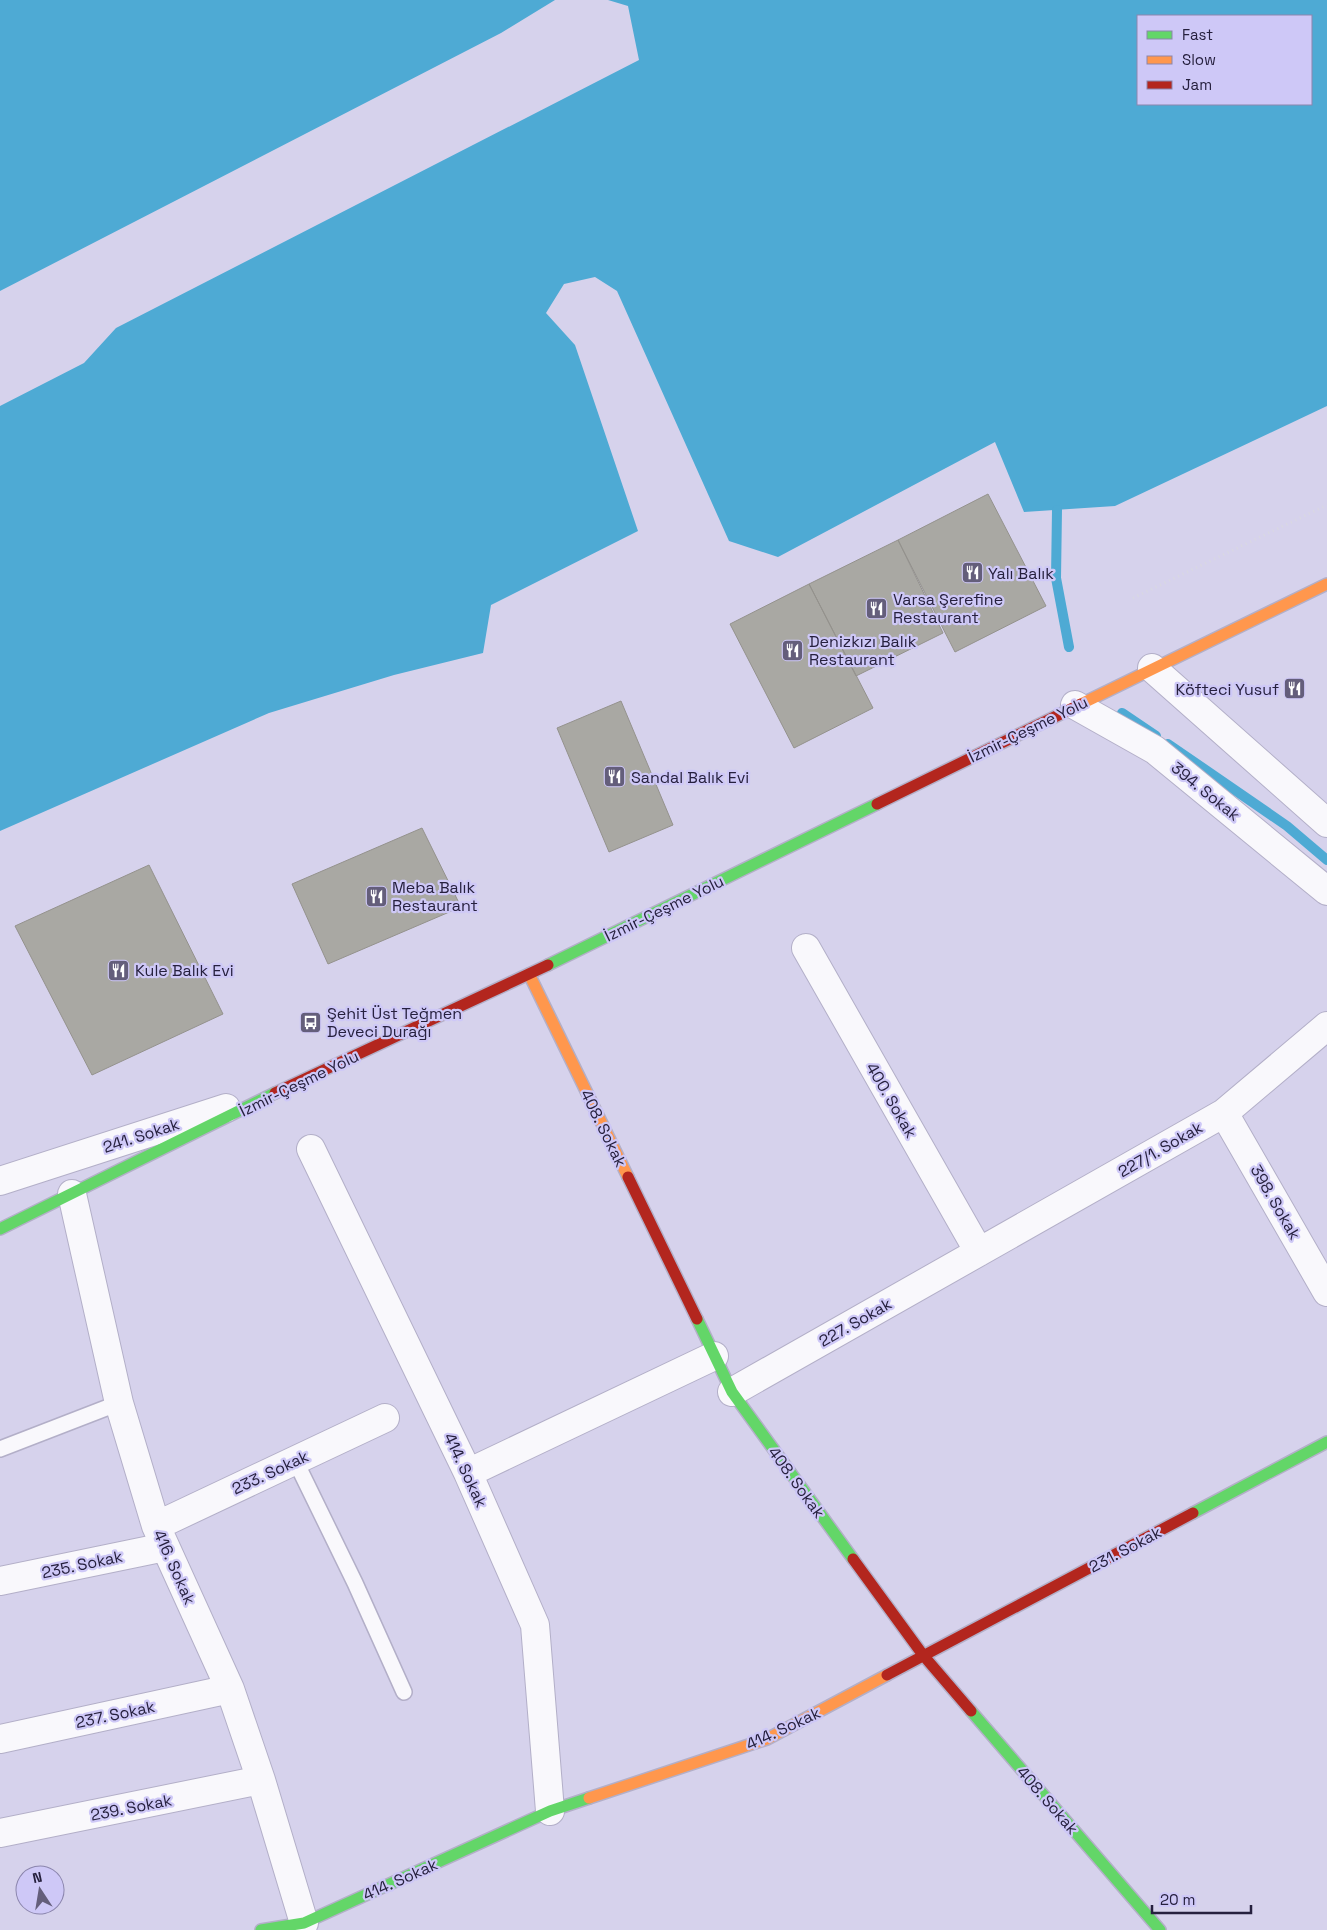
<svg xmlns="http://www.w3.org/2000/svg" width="1327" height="1930" viewBox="0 0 1327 1930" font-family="'Space Grotesk',sans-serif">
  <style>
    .water { fill: #4eaad4; fill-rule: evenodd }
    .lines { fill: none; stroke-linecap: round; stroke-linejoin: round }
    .stream { stroke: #4eaad4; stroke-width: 10 }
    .building { fill: #a9a8a3; stroke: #94928d }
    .lane-casing { stroke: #b3afc8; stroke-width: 18 }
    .street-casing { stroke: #b3afc8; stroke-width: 30 }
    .fast-casing { stroke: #b3afc8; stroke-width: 14 }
    .slow-casing { stroke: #b3afc8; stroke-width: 14 }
    .jam-casing { stroke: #b3afc8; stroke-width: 14 }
    .path { stroke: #d9d8e1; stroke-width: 3; stroke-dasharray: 1 4; stroke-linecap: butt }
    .lane { stroke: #f9f8fc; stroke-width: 15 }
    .street { stroke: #f9f8fc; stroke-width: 28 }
    .fast { stroke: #63d668; stroke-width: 11 }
    .slow { stroke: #ff974d; stroke-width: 11 }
    .jam { stroke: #b3261e; stroke-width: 11 }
    .labels { text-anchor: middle; stroke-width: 4.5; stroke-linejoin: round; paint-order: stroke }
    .poi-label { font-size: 16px; fill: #26203e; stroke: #cec8f7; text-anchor: start }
    .street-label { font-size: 16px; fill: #26203e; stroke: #cec8f7 }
  </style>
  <rect width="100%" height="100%" fill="#d6d2ec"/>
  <path class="water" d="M0,0H555L501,33L0,291Z
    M608,0H1327V406L1115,506L1024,512L995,442L778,557L729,541L617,291L595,277L564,284L546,313L575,345L638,531L491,605L483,653L394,675L269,713L0,831V406L84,363L116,328L639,60L628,6ZM1138,16H1311V104H1138Z"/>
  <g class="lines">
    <path class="stream" d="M1057,510L1056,578L1069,647
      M1122,713L1156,736
      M1168,744L1287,826L1327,860"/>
  </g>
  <path class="building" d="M988,494L1046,606L955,652L898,540Z
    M898,540L943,633L856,676L809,584Z
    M809,584L873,708L794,748L730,624Z
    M621,701L673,825L609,852L557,728Z
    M422,828L461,907L328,964L292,884Z
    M149,865L223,1014L92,1075L15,926Z"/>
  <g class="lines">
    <defs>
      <path id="lane" d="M0,1449L119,1403
        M295,1460L355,1583L404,1692"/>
      <path id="street" d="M1152,668L1327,823
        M1075,705L1155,750L1327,891
        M806,948L979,1252
        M1224,1113L1327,1292
        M311,1149L468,1473L535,1625L550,1811
        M0,1181L226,1108
        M72,1194L119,1403L156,1526L230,1689L261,1780L304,1923L300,1930
        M732,1392L1224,1113L1327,1026
        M468,1473L714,1356
        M156,1526L385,1418
        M0,1581L165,1547
        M0,1739L230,1689
        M0,1833L261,1780"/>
      <path id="fast" d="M548,965L877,804
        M0,1229L275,1093
        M697,1319L732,1392L853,1559
        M1193,1513L1327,1442
        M971,1711L1160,1930
        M261,1930L304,1923L550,1811L589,1798"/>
      <path id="slow" d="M1081,704L1327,584
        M529,974L628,1177
        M589,1798L767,1739L887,1675"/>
      <path id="jam" d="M877,804L1081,704
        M275,1093L548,965
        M628,1177L697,1319
        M853,1559L923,1655L971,1711
        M887,1675L1193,1513"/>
    </defs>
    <use href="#lane" class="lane-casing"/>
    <use href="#street" class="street-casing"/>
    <use href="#fast" class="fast-casing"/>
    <use href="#slow" class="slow-casing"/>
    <use href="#jam" class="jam-casing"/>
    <path class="path" d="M1133,598L1327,505"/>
    <use href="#lane" class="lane"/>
    <use href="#street" class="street"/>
    <use href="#fast" class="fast"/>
    <use href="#slow" class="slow"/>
    <use href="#jam" class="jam"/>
  </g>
  <defs>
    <symbol id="restaurant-square" viewBox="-11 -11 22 22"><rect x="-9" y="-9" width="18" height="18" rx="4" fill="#645e7b" stroke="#cec8f7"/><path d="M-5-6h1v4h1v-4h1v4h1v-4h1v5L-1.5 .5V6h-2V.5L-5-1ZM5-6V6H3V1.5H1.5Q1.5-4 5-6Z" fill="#fff"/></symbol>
    <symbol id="bus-square" viewBox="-11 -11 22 22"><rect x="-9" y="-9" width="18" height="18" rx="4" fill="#645e7b" stroke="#cec8f7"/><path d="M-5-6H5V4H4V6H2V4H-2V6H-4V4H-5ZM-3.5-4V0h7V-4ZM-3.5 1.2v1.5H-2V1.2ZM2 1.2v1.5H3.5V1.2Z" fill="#fff"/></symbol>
  </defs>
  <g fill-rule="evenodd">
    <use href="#restaurant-square" x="960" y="560" width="25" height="25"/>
    <use href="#restaurant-square" x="864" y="596" width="25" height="25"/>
    <use href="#restaurant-square" x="780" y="638" width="25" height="25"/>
    <use href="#restaurant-square" x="1282" y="676" width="25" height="25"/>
    <use href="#restaurant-square" x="602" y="764" width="25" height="25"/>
    <use href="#restaurant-square" x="364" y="884" width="25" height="25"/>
    <use href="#restaurant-square" x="106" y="958" width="25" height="25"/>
    <use href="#bus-square" x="298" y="1010" width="25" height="25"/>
  </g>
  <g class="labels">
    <g class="poi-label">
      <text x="988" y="579">Yalı Balık</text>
      <text x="893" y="605">Varsa Şerefine<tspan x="893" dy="18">Restaurant</tspan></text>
      <text x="809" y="647">Denizkızı Balık<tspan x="809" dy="18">Restaurant</tspan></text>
      <text x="1279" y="695" text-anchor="end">Köfteci Yusuf</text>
      <text x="631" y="783">Sandal Balık Evi</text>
      <text x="392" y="893">Meba Balık<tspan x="392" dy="18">Restaurant</tspan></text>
      <text x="135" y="976">Kule Balık Evi</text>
      <text x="327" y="1019">Şehit Üst Teğmen<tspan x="327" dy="18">Deveci Durağı</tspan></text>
    </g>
    <g class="street-label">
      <text transform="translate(1028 729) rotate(-26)" y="6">İzmir-Çeşme Yolu</text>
      <text transform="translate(1206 791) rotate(39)" y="6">394. Sokak</text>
      <text transform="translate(664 908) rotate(-26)" y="6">İzmir-Çeşme Yolu</text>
      <text transform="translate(299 1083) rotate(-26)" y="6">İzmir-Çeşme Yolu</text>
      <text transform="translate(892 1100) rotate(60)" y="6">400. Sokak</text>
      <text transform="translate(604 1128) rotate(64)" y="6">408. Sokak</text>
      <text transform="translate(141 1135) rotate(-18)" y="6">241. Sokak</text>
      <text transform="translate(1160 1149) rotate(-30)" y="6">227/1. Sokak</text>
      <text transform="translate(1276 1202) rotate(60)" y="6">398. Sokak</text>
      <text transform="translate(855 1322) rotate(-30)" y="6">227. Sokak</text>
      <text transform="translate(466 1470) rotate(65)" y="6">414. Sokak</text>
      <text transform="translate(270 1472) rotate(-25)" y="6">233. Sokak</text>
      <text transform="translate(797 1482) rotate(54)" y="6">408. Sokak</text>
      <text transform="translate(1125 1549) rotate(-28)" y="6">231. Sokak</text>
      <text transform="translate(82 1564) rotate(-12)" y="6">235. Sokak</text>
      <text transform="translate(175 1567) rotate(66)" y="6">416. Sokak</text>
      <text transform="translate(115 1714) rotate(-12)" y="6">237. Sokak</text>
      <text transform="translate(783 1728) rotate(-25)" y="6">414. Sokak</text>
      <text transform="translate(1048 1800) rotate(49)" y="6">408. Sokak</text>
      <text transform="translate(131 1807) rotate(-11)" y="6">239. Sokak</text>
      <text transform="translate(400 1879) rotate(-24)" y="6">414. Sokak</text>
    </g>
  </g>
  <rect x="1137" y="15" width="175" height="90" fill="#cec8f7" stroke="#8b85ad"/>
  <rect x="1147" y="31" width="25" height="8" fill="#63d668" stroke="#8b85ad"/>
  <text x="1182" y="40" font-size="15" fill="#26203e">Fast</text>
  <rect x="1147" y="56" width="25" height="8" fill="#ff974d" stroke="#8b85ad"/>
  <text x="1182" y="65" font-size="15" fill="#26203e">Slow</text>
  <rect x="1147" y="81" width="25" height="8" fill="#b3261e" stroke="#8b85ad"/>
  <text x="1182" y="90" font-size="15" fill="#26203e">Jam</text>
  <g transform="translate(40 1890) rotate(348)"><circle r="24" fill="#cec8f7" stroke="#8b85ad"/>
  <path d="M0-4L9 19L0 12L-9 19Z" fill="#645e7b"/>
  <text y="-8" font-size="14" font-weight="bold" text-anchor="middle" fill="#26203e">N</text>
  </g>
  <path d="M1152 1905v8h99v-8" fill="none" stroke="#26203e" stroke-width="2.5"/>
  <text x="1160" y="1905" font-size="15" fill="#26203e" stroke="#cec8f7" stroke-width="4" paint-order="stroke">20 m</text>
</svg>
